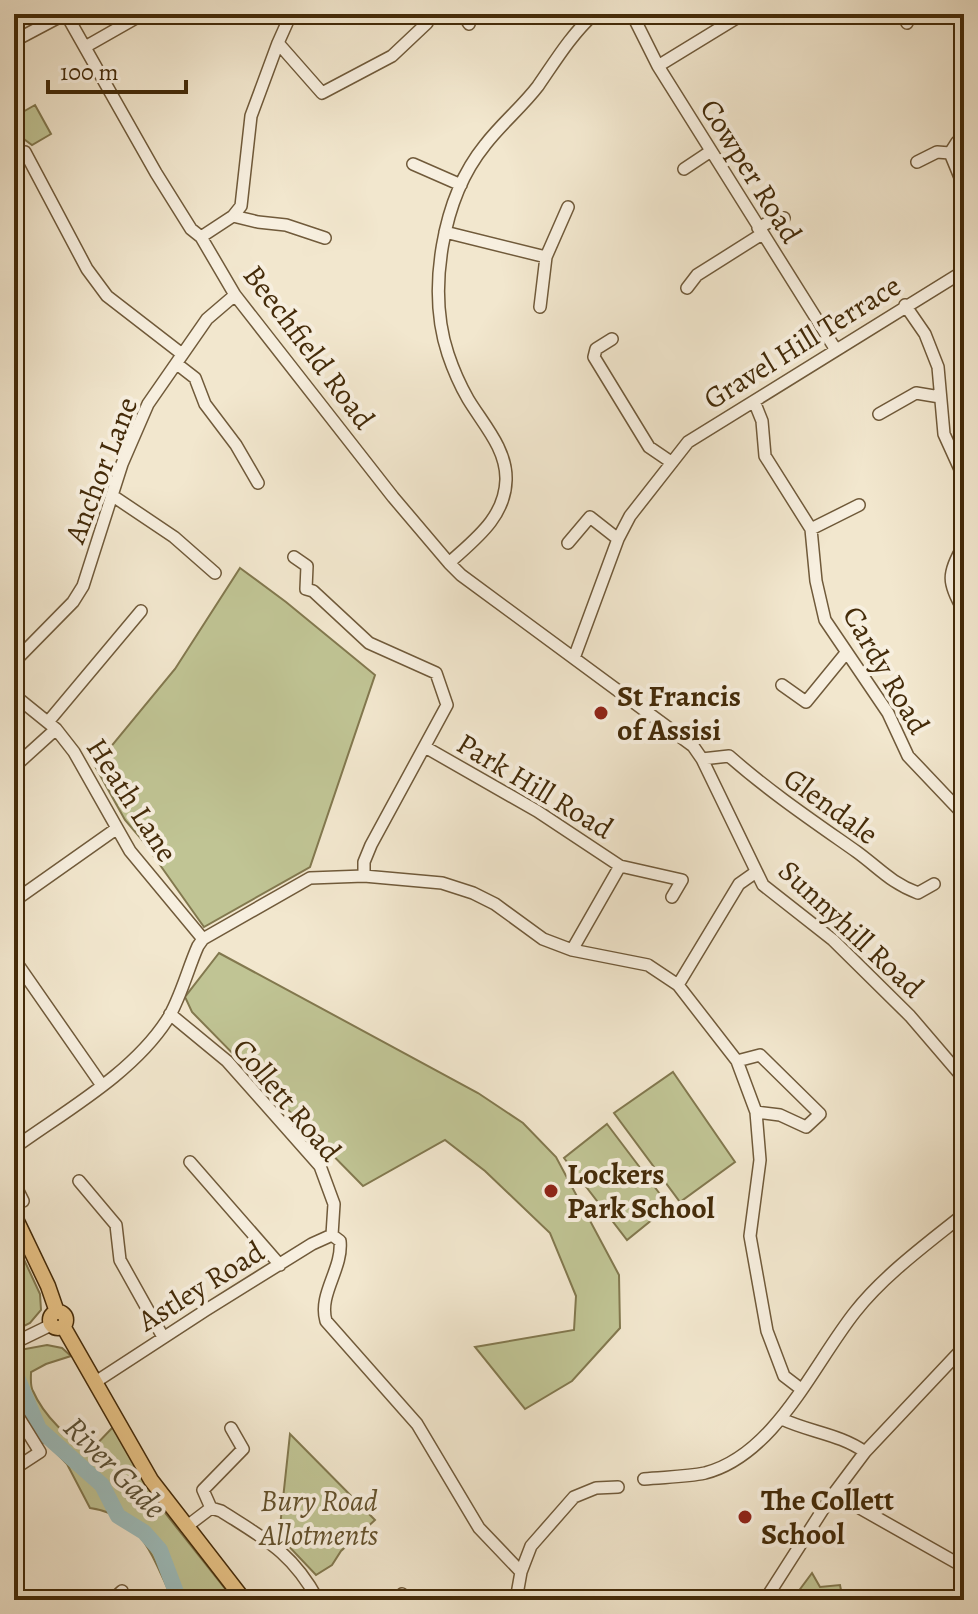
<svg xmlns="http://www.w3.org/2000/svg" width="978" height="1614" viewBox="0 0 978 1614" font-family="Alegreya,serif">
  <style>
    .green { fill: #c0c494; stroke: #82784e; stroke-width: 2 }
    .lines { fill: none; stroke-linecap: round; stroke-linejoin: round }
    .river { stroke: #9dbebe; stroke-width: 16 }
    .minor-casing { stroke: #705a3a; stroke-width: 14 }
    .major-casing { stroke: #442b09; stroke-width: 17 }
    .minor { stroke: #f7efdf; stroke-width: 11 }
    .major { stroke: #e9c487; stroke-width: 14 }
    .poi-dot { fill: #8f2418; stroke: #f7efdf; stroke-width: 3 }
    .labels { text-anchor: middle; stroke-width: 8; stroke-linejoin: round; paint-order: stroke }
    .street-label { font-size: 30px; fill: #442b09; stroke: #f7efdf }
    .poi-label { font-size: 30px; font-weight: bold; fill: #442b09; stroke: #f7efdf; text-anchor: start }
    .park-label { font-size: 30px; font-style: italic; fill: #63512c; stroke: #f7efdf }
    .water-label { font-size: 32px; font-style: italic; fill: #5a5036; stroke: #f7efdf }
  </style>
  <rect width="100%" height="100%" fill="#f2e7ce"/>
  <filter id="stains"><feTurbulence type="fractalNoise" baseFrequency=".0025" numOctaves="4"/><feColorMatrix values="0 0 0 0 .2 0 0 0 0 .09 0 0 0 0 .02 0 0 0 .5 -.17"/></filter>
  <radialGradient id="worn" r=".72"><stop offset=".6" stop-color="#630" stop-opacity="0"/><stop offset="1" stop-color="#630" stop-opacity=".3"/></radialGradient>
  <path class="green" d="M35,105L51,134L32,145L17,134L14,117Z
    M240,568L286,602L375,675L310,867L204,927L143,841L125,820L95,766L175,669Z
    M219,953L478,1093L523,1123L556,1157L619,1275L620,1328L572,1381L525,1409L475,1347L574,1330L576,1296L550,1233L485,1171L445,1140L363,1186L192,1012L185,997Z
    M673,1072L735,1162L680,1202L614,1113Z
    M607,1124L669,1206L627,1240L564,1158Z
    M14,1238L40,1294L41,1310L30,1323L22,1327L16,1315L21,1292L14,1280Z
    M47,1345L62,1348L71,1356L46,1364L31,1372C31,1378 30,1386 33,1391C42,1412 70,1445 93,1448L114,1426L166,1514L234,1600H173C153,1559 142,1515 90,1508L67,1464L47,1443H41L14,1404V1351Z
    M290,1434L375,1520L341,1551L332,1565L316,1575L279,1536Z
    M812,1573L820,1587L840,1585L843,1600H792Z"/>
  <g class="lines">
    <path class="river" d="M14,1370L39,1429L102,1485L118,1516L144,1532L160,1550L179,1600"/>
    <defs>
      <path id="minor" d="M66,14L156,173L191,229L201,237L235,295L393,497L449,563L461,575L693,746L702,759L763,885L833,940L910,1016L964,1079
        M463,14L469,24
        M632,14L658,66L836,350
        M903,14L907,23
        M14,41L65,14
        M278,43L322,93L392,56L427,23
        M85,47L143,14
        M658,66L743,14
        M964,138L957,142L950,153L964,187
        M25,152L87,269L107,296L182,354
        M917,162L937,152L950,153
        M413,164L461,185
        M684,169L711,151
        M233,216L258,222L286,225L325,238
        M758,228L771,221L784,218
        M445,232L546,257
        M201,237L233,216L241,206L251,116L278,43L291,14
        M687,288L697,275L762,234
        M905,305L925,334L938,367L944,434L964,478
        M540,307L546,257L568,207
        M612,339L596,349L594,357L649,447L671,462
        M177,364L195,378L205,404L236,445L258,483
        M754,401L762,421L765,456L811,529L816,581L825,620L888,713L908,756L964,815
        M879,414L916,393L940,397
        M113,496L174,537L215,573
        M811,529L859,505
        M568,543L590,517L618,539
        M964,545C947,573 947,583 964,611
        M294,557L307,566L306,589L313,591L369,643L436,673L447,705L371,845L364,862V876
        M449,563C474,540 505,518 506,480C507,449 483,424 468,399C460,385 453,369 448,354C427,290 442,198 485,145C501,124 522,107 538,86C556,60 571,35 594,14
        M574,658L618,539L630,516L688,442L964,271
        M14,662L73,602L83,586L122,464L148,404L207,319L235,295
        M782,685L806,702L846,653
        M14,695L56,729L74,752L130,851L203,939
        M48,722L141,611
        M425,747L537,811L620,866L682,880L672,897
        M702,759L729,756C770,792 813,821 857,852C879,868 891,883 918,893L934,884
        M14,767L56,729
        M14,901L116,829
        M572,950L620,866
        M14,959L101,1084
        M678,985L739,884L756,872
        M170,1014L227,1061L320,1166L334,1204L332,1235
        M737,1061L760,1055L820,1114L806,1127L780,1115L756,1112
        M14,1148C65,1111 132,1074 167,1020C180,1000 188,968 198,946L203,939L310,878L364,876L442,883L473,893L495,904L543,939L572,950L648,965L678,985L737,1061L756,1112L760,1160L750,1236L767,1331L784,1376L801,1389
        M190,1162L280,1265
        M79,1181L116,1225L120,1260L163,1337
        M14,1183L23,1201
        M332,1235L340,1241C343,1269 318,1294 326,1321L417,1424L479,1528L521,1572
        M14,1343L51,1325
        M97,1381L206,1310L312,1244L332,1235
        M14,1410L40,1452L14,1469
        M782,1419C809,1432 840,1434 865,1452
        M644,1479C663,1477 686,1477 705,1473C775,1455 813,1365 855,1312C884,1275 928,1243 964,1214
        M835,1494L964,1567
        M211,1508L203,1490L243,1449L231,1428
        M186,1527L211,1508L221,1511C265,1539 292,1552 318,1600
        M402,1594L406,1600
        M112,1600L122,1591
        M516,1600L521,1572L531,1546L574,1497L596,1488L618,1487
        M765,1600L829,1500L865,1452L964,1347"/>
      <path id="major" d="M14,1215L48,1286L57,1312
        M50 1320a8 8 0 1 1 16 0a8 8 0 1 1-16 0Z
        M63,1326L151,1480L244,1600"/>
    </defs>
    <use href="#minor" class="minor-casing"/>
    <use href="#major" class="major-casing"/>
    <use href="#minor" class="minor"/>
    <use href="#major" class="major"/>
  </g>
  <g class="poi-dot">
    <circle cx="601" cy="713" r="8"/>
    <circle cx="551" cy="1191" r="8"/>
    <circle cx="745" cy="1517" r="8"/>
  </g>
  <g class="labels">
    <g class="street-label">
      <text transform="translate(751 171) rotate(58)" y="10">Cowper Road</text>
      <text transform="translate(802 342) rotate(-32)" y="10">Gravel Hill Terrace</text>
      <text transform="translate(309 347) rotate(53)" y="10">Beechfield Road</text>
      <text transform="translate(101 470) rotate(-69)" y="10">Anchor Lane</text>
      <text transform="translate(886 670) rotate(60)" y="10">Cardy Road</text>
      <text transform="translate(535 786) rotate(31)" y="10">Park Hill Road</text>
      <text transform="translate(132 800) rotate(57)" y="10">Heath Lane</text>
      <text transform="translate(831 806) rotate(36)" y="10">Glendale</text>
      <text transform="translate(851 929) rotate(43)" y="10">Sunnyhill Road</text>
      <text transform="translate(287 1100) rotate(50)" y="10">Collett Road</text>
      <text transform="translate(201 1286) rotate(-32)" y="10">Astley Road</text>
    </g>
    <g class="poi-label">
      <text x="617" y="706">St Francis<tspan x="617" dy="34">of Assisi</tspan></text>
      <text x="567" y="1184">Lockers<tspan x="567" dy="34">Park School</tspan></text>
      <text x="761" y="1510">The Collett<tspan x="761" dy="34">School</tspan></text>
    </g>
    <g class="park-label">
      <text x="319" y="1511">Bury Road<tspan x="319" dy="34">Allotments</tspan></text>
    </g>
    <g class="water-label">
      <text transform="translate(115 1467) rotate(45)" y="11">River Gade</text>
    </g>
  </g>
  <rect width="978" height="1614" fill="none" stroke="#f2e7ce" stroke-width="48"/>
  <rect x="16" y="16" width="946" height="1582" fill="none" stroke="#442b09" stroke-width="4"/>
  <rect x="24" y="24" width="930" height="1566" fill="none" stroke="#442b09" stroke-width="2"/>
  <path d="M48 80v12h138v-12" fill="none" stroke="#442b09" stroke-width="4"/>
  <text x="60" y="80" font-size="24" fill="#442b09" stroke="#f7efdf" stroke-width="6" paint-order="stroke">100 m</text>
  <rect width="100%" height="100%" filter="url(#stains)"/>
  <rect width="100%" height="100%" fill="url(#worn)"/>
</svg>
